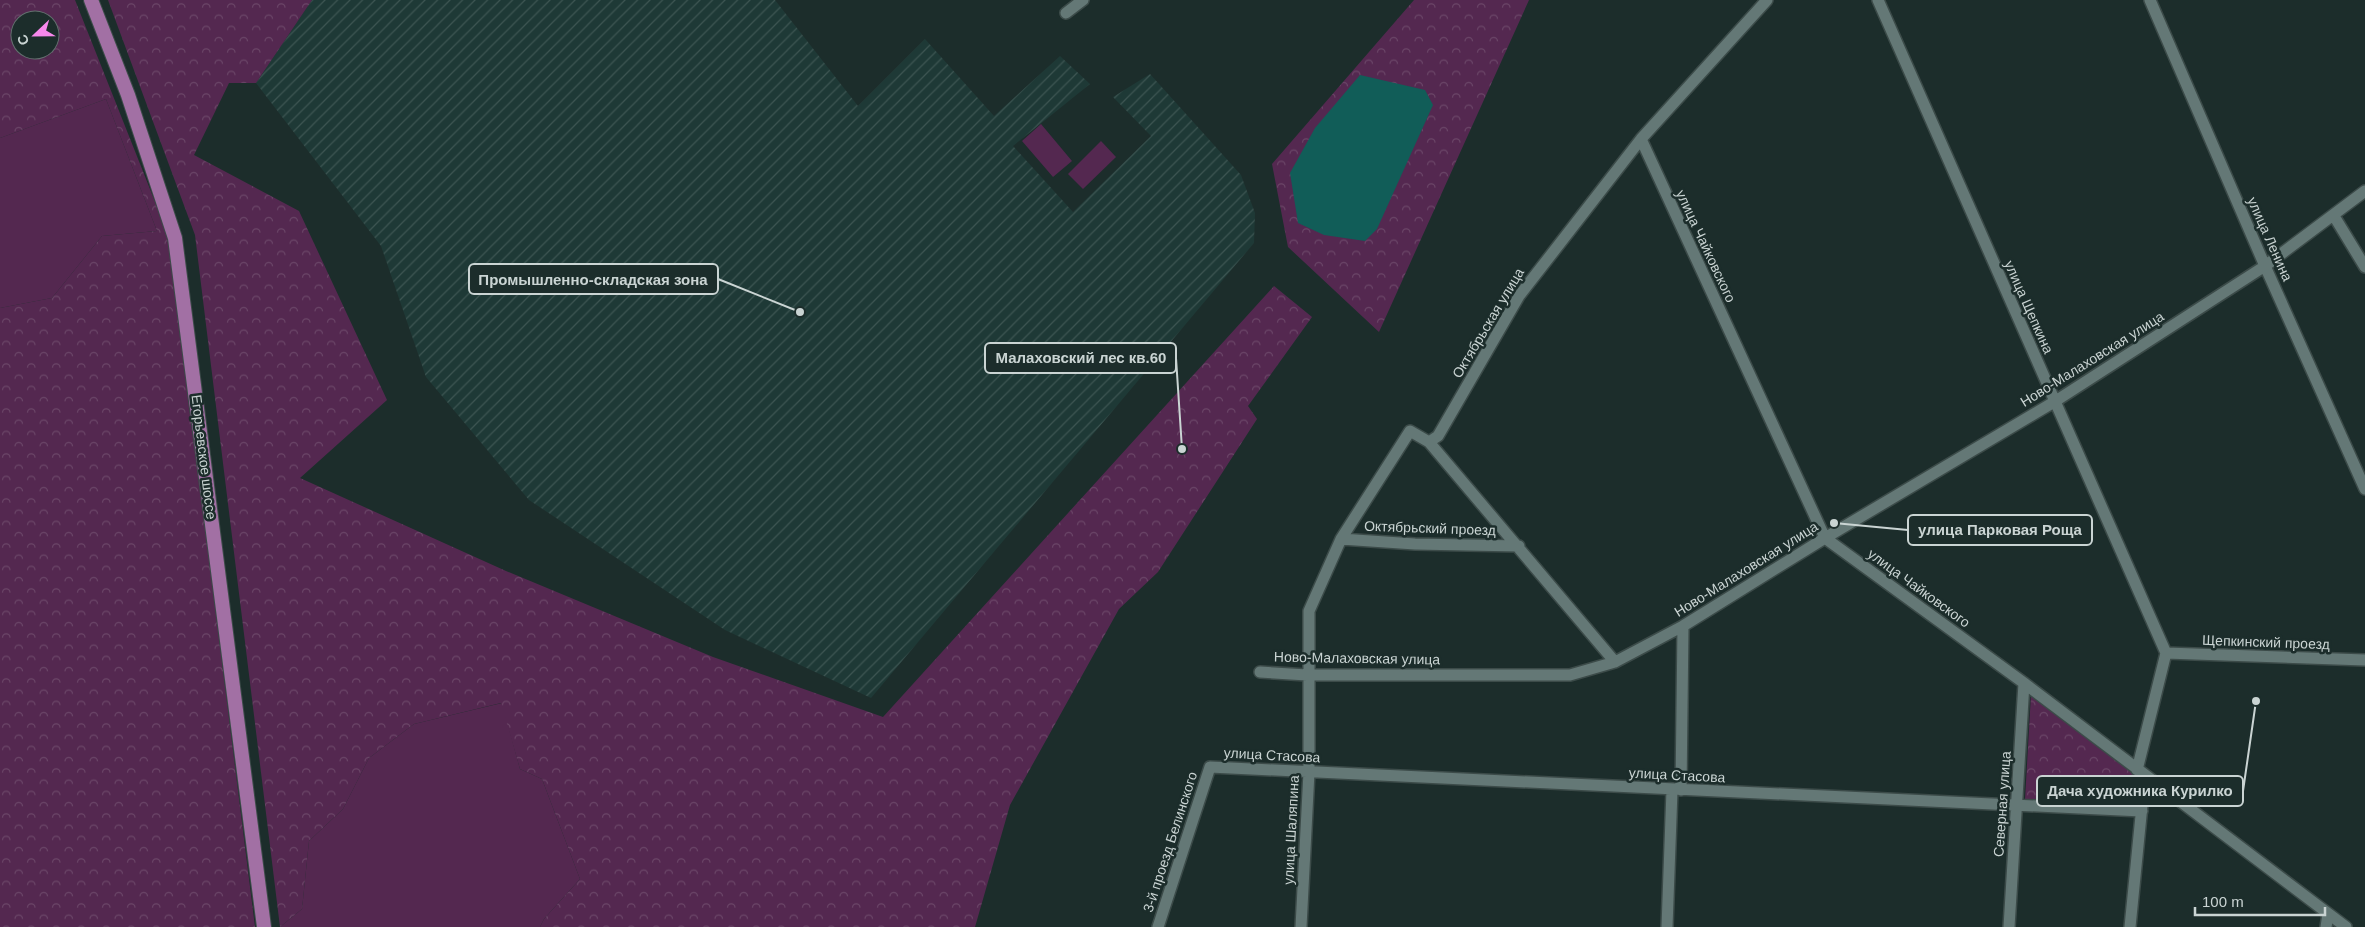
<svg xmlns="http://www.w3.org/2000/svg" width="2365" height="927" viewBox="0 0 2365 927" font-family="Arial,sans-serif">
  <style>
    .industrial { fill: url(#industrial-furrows) }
    .grass { fill: #542850 }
    .forest { fill: url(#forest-crowns); fill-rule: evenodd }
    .water { fill: #115d58 }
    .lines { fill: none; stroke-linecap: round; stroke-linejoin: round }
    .minor-casing { stroke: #3c4b49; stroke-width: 14 }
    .major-casing { stroke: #3c4b49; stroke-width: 16 }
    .minor { stroke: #647876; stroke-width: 11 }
    .major { stroke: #a270a4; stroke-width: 14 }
    .labels { text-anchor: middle; stroke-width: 5; stroke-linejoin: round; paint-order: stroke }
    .street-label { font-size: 14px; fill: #cad4d3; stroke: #1c2d2b }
    .leader { fill: none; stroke: #cad4d3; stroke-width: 2 }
    .callout-dot { fill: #cad4d3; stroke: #1c2d2b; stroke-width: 2 }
    .callout { fill: #1c2d2b; stroke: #cad4d3; stroke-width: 2 }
    .callout-label { font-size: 15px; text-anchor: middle; font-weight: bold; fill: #cad4d3 }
  </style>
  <defs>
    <pattern id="industrial-furrows" width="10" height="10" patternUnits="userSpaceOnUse" patternTransform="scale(1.25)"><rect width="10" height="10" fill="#1e3936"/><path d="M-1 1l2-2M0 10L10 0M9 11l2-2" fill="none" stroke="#3d5552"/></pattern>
    <pattern id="forest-crowns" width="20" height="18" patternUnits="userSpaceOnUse" patternTransform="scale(1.25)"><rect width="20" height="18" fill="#542850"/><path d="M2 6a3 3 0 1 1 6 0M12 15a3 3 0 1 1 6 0" fill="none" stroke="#6b4668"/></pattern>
  </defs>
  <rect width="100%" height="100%" fill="#1c2d2b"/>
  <path class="industrial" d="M312,0H775L858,106L925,39L994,116L1060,56L1090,84L1013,146L1073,212L1151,136L1113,97L1150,74L1241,175L1255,213L1254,243L871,698L725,630L529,500L426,377L381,246L256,83Z"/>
  <path class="grass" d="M106,99L157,231L102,236L52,298L0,308V138Z
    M1041,124L1072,161L1053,177L1022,141Z
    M1101,141L1116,157L1083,189L1068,174Z
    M502,703L520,769L542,779L580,879L544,919L540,927H280L302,909L309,841L343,809L369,758L414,724Z"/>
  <path class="forest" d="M0,0H75L169,237L255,927H0V308L52,298L102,236L157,231L106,99L0,138ZM20,20H50V50H20Z
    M108,0H312L256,83H229L194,155L299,211L387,400L300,478L506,571L713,657L883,717L1274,286L1312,317L1248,406L1257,419L1158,572L1119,609L1010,805L975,927H540L544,919L580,879L542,779L520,769L501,703L414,724L369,758L343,809L309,841L302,909L280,927L195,235Z
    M1414,0H1529L1379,332L1288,247L1272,164Z
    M2031,694L2138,777L2136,806L2025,800Z"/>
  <path class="water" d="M1360,75L1425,90L1433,105L1377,229L1365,241L1324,235L1298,223L1290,173L1315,128Z"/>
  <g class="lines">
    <defs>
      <path id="minor" d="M1878,0L2166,653L2137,770
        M2150,0L2265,266L2365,489
        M1066,13L1083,0
        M1641,139L1825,538L2024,683L2346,927
        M2334,216L2365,267
        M1429,442L1615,662
        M1341,539L1415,544L1519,546
        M2166,653L2365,660
        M1260,672L1307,675H1570L1615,662L1683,626L1825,538L2054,402L2265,266L2365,191
        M1681,790L1683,626
        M1158,927L1210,767L2142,811
        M1301,927L1309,772V611L1341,539L1410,431L1429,442L1438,436L1519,296L1641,139L1767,0
        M1667,927L1672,790
        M2009,927L2024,683
        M2130,927L2145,775
        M2326,927L2328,914"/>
      <path id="major" d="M91,0L128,95L175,238L264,927"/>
    </defs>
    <use href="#minor" class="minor-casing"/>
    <use href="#major" class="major-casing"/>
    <use href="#minor" class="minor"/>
    <use href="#major" class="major"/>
  </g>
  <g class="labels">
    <g class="street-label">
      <text transform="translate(2270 239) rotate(66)" y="5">улица Ленина</text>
      <text transform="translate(1706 246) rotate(65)" y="5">улица Чайковского</text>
      <text transform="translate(2029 307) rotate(66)" y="5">улица Щепкина</text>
      <text transform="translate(1488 323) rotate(-59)" y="5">Октябрьская улица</text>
      <text transform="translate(2092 359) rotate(-32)" y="5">Ново-Малаховская улица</text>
      <text transform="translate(204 457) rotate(83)" y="5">Егорьевское шоссе</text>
      <text transform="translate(1430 528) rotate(2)" y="5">Октябрьский проезд</text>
      <text transform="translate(1746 569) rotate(-32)" y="5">Ново-Малаховская улица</text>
      <text transform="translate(1919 588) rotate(36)" y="5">улица Чайковского</text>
      <text transform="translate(2266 642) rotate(2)" y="5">Щепкинский проезд</text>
      <text transform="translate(1357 658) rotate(1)" y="5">Ново-Малаховская улица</text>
      <text transform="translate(1272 755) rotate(3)" y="5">улица Стасова</text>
      <text transform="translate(1677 775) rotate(3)" y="5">улица Стасова</text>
      <text transform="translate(2002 804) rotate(-86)" y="5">Северная улица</text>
      <text transform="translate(1291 830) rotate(-87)" y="5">улица Шаляпина</text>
      <text transform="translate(1170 842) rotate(-72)" y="5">3-й проезд Белинского</text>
    </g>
  </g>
  <path class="leader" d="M800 312L718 279M1182 449L1176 358M1834 523L1908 530M2256 701L2243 791"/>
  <g class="callout-dot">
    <circle cx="800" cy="312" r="5"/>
    <circle cx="1182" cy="449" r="5"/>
    <circle cx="1834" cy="523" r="5"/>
    <circle cx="2256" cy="701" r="5"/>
  </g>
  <g class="callout">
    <rect x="469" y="264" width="249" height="30" rx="5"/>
    <rect x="985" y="343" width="191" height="30" rx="5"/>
    <rect x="1908" y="515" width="184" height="30" rx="5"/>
    <rect x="2037" y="776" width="206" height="30" rx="5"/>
  </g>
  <g class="callout-label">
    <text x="593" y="285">Промышленно-складская зона</text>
    <text x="1081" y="363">Малаховский лес кв.60</text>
    <text x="2000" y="535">улица Парковая Роща</text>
    <text x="2140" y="796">Дача художника Курилко</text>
  </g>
  <g transform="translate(35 35) rotate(248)"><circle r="24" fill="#1c2d2b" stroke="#62706e"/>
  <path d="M0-4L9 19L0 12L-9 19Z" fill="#f788ec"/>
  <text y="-8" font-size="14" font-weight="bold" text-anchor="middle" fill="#cad4d3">С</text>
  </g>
  <path d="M2195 907v8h130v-8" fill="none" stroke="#cad4d3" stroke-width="2.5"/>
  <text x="2202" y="907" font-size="15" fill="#cad4d3" stroke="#1c2d2b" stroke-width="4" paint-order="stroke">100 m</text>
</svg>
